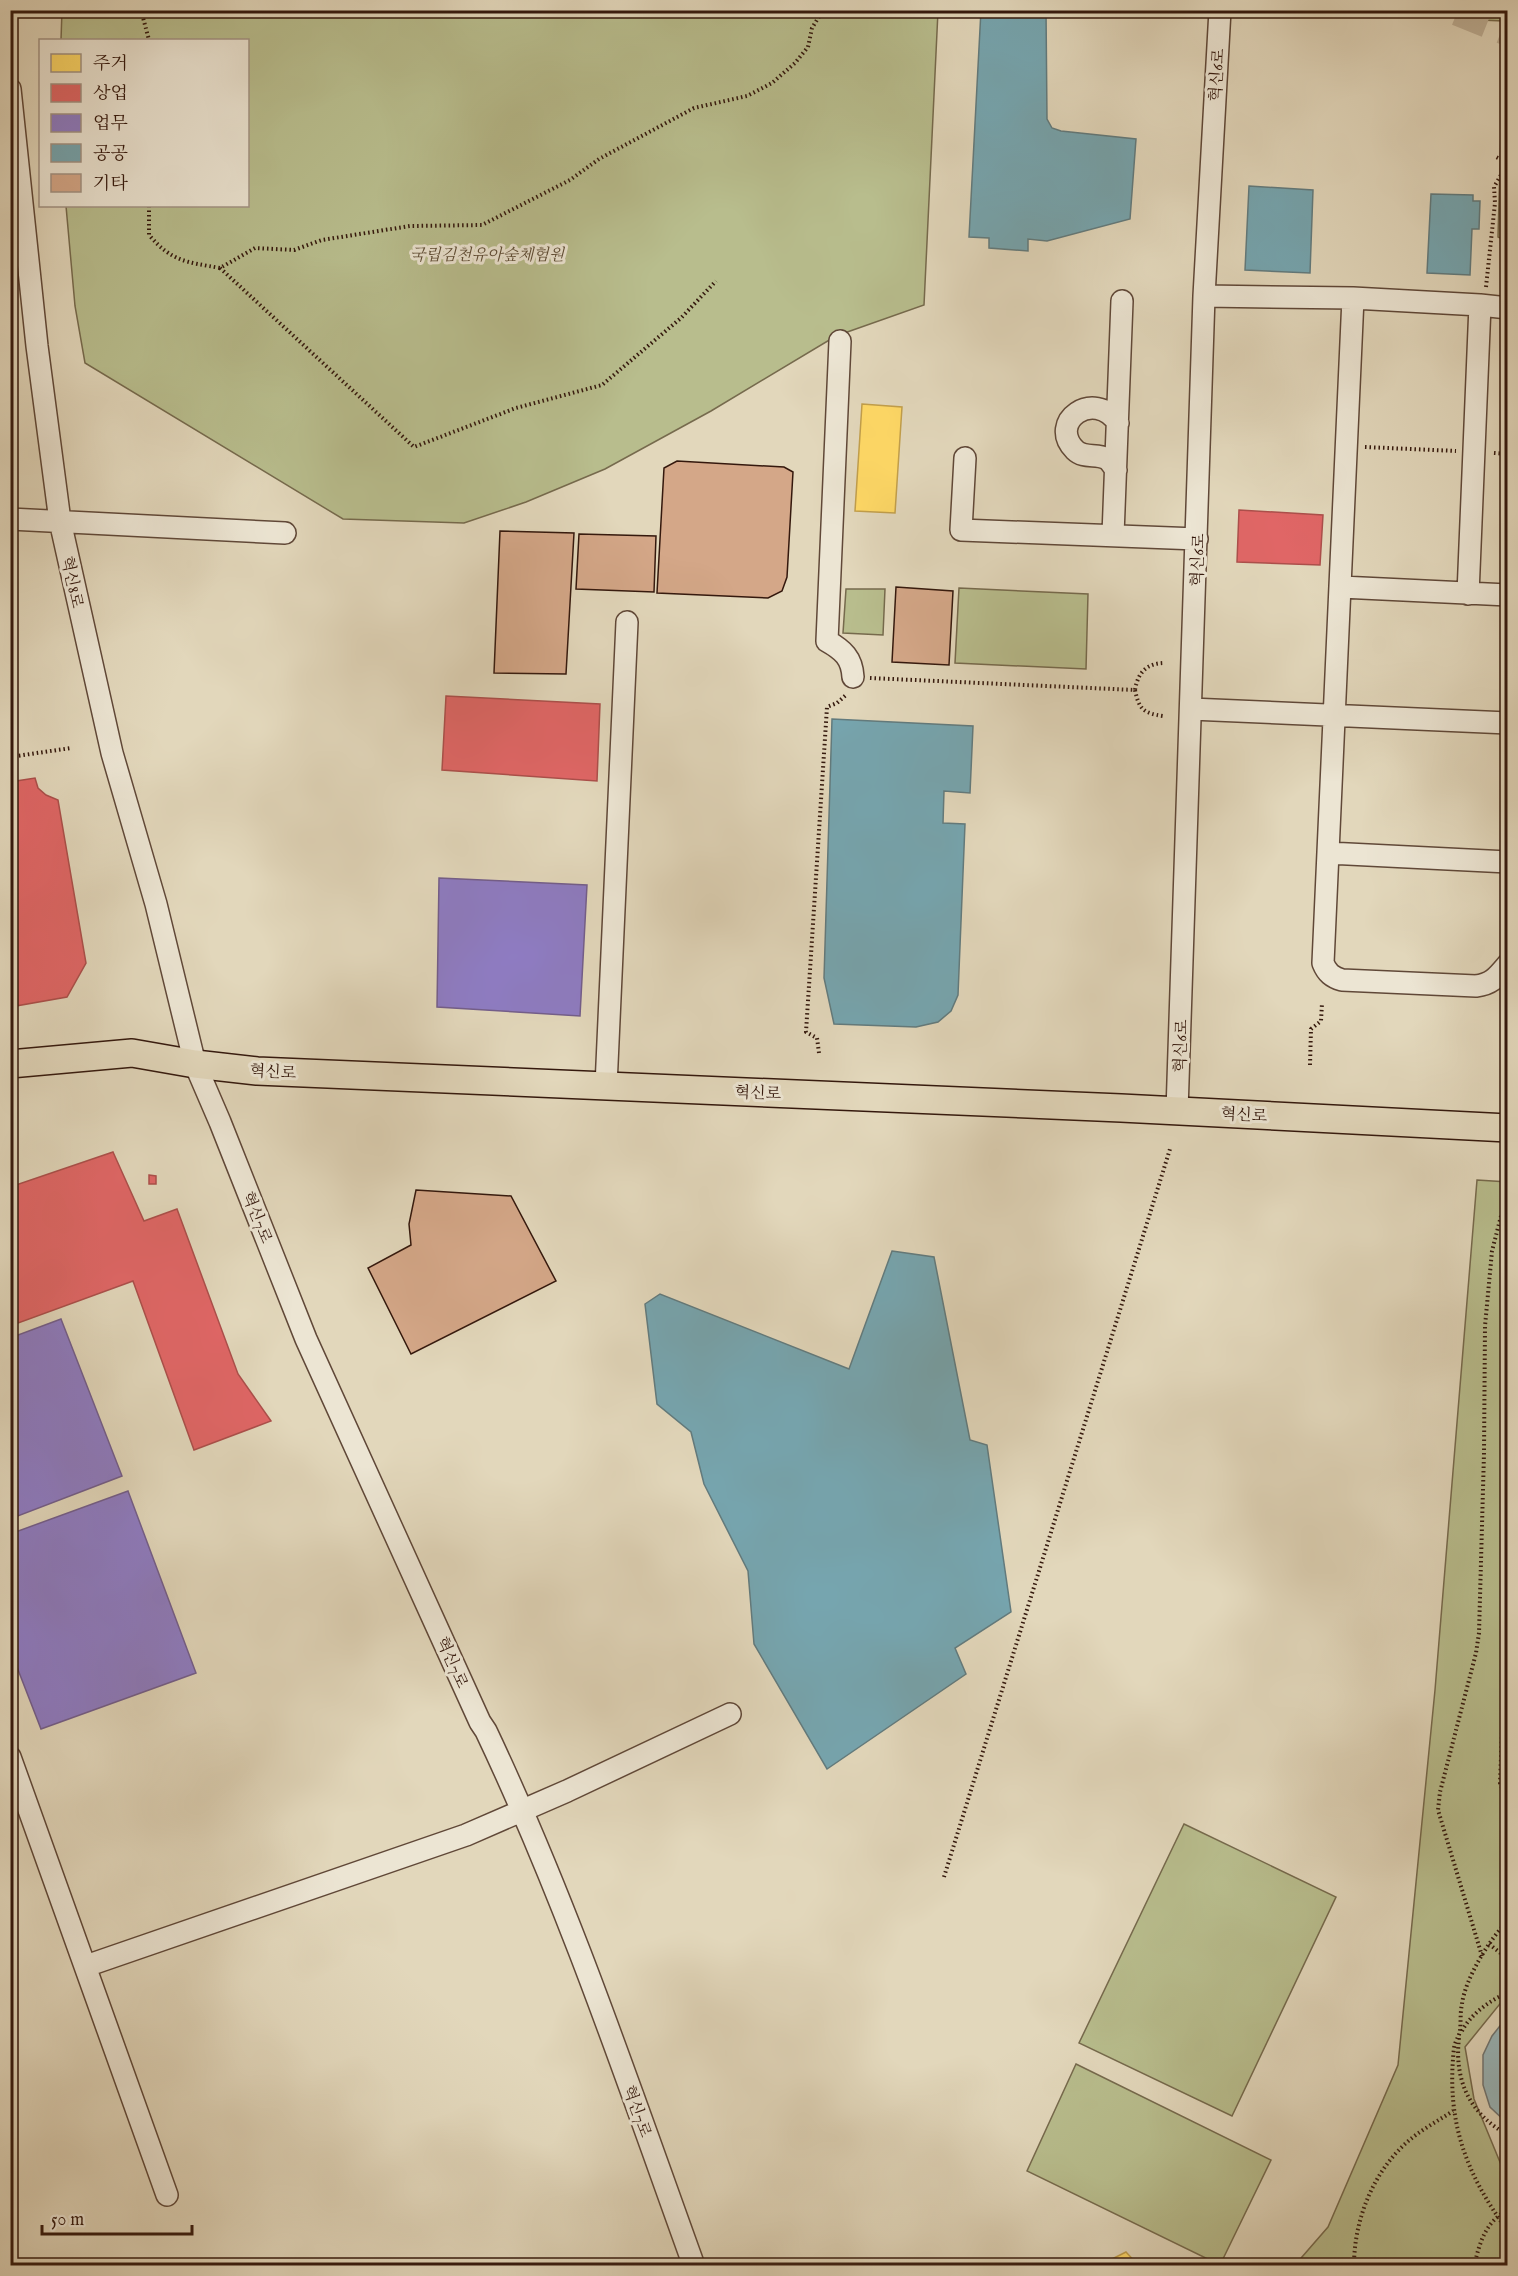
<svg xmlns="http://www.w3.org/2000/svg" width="1518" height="2276" viewBox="0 0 1518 2276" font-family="'IM FELL English','Noto Serif KR',serif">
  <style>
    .green { fill: #b8bd8d; stroke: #766a4d; stroke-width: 1.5 }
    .water { fill: #9ab7bb; stroke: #717775; stroke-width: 1.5 }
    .homes { fill: #ffd966; stroke: #c29f4b; stroke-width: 1.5 }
    .shops { fill: #e06666; stroke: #ac4f4b; stroke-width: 1.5 }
    .offices { fill: #8e7cc3; stroke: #735e8c; stroke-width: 1.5 }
    .public { fill: #76a5af; stroke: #627b7e; stroke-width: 1.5 }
    .building { fill: #d4a788; stroke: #34180d; stroke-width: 1.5 }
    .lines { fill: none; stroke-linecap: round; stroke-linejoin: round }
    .highway-tunnel { stroke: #bfb198; stroke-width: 32; stroke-dasharray: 32 16; stroke-linecap: butt }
    .minor-casing { stroke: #604838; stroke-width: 24 }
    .major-casing { stroke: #34180d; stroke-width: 30 }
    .path { stroke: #34180d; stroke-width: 4; stroke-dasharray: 1.5 3; stroke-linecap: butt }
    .minor { stroke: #ece5d3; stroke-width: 21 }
    .major { stroke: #e2d7bb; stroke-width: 27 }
    .labels { text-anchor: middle; stroke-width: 6; stroke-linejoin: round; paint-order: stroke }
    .street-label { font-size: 16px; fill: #34180d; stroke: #ece5d3 }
    .park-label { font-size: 16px; font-style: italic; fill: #5c4a33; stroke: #ece5d3 }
  </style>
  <rect width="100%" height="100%" fill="#e2d7bb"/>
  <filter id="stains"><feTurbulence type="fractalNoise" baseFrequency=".00333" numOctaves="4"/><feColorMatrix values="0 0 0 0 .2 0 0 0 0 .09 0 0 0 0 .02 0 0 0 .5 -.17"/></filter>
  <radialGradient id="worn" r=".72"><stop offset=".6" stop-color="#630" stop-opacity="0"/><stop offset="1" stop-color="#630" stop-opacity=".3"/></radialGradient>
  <path class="green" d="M62,10L938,11L924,305L836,336L711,411L605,469L526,502L464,523L343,519L85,363L75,306L66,206H248V40H61Z
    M1481,11H1507V241L1498,237L1504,21L1480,20Z
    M959,588L1088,594L1086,669L955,663Z
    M846,589H885L883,635L843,633Z
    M1477,1180L1508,1182V1998L1503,2000L1465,2047L1474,2099L1502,2167H1507V2265H1295L1328,2227L1398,2065L1435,1690Z
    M1184,1824L1336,1897L1232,2116L1079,2043Z
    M1076,2064L1271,2160L1220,2265L1027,2171Z"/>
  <path class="water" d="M1507,2017V2123L1490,2107L1483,2085V2055L1492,2036Z"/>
  <path class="homes" d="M862,404L902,407L895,513L855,511Z
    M1126,2252L1139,2266H1098Z"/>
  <path class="shops" d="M1239,510L1323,515L1320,565L1237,562Z
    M446,696L600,704L597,781L442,770Z
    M35,778L38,788L46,795L58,800L86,963L67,997L10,1007V782Z
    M113,1152L144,1221L177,1209L238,1374L271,1421L194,1450L133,1281L10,1326V1187Z
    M149,1175L156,1176V1184H149Z"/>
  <path class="offices" d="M439,878L587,885L580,1016L437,1007Z
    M61,1319L122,1476L10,1519V1338Z
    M128,1491L196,1673L41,1729L10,1649V1534Z"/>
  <path class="public" d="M981,10H1046L1047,119L1052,128L1061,131L1136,139L1130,219L1047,241L1028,239V251L989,248V238L969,237Z
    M1249,186L1313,190L1310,273L1245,270Z
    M1431,194L1473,195V201H1480L1479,229H1472L1470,275L1427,273Z
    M832,719L973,726L970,793L944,791L943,823L965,824L958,995L951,1011L938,1022L916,1027L834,1024L824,978Z
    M892,1251L934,1257L970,1440L987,1445L1011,1612L955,1648L966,1674L827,1769L754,1644L748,1571L704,1484L691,1432L657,1404L645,1304L660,1294L849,1369Z"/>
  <path class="building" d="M677,461L784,467L793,472L787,577L782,591L768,598L657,593L664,468Z
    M500,531L574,533L566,674L494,673Z
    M579,534L656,536L654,592L576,589Z
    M896,587L953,591L949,665L892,662Z
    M416,1190L511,1196L556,1281L411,1354L368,1268L411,1245L409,1224Z"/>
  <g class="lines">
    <path class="highway-tunnel" d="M1458,10L1508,30"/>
    <defs>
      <path id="minor" d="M10,89L37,346L60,521L112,753L156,904L195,1064L220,1122L306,1339L480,1722L486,1731C568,1904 629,2086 694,2266
        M1204,296L1353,298
        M1508,308L1480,305L1353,298L1323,963C1327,973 1332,977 1342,980L1476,986C1492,984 1497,977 1508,964
        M840,341L827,641C843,650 852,658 853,677
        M965,458L961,530L1197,539
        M1116,470C1114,467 1110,461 1107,459C1097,453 1084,459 1075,450C1047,422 1094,388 1118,423
        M10,519L285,533
        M1113,535L1122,301
        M1341,587L1508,595
        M1468,594L1480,305
        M1191,709L1508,723
        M1328,853L1508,862
        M606,1086L627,622
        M1177,1111L1204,296L1220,10
        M10,1757L167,2195
        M86,1966L466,1835L567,1791L730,1714"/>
      <path id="major" d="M10,1064L132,1053L195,1064L257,1071L1121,1108L1508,1128"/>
    </defs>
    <use href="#minor" class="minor-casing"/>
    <use href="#major" class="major-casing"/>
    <path class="path" d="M141,10L149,40
      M149,206V235C172,262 187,262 220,268L255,248L294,250L322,240L410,226L482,225L570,180L599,159L694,108L747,96L772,83L795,63L808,47L812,28L823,10
      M220,268L414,447L516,408L602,385L681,318L716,281
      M1486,287L1495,203L1494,187L1508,163L1494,156
      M1365,447L1456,451
      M1494,453L1508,454
      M870,678L1135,690C1138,672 1147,663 1165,663
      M1135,690C1139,709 1143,713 1163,716
      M10,757L71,748
      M819,1053L817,1038L806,1032L827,707L837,703L846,695
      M1310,1065L1311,1029L1321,1021L1322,1003
      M1508,1580L1500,1783L1508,1803
      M944,1877L1170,1149
      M1508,1921C1490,1938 1465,1979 1462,2004C1460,2013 1461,2022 1460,2031C1459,2037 1455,2041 1454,2048C1446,2120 1465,2173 1508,2231
      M1489,1944L1508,1959
      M1482,1956L1438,1810L1440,1792L1476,1653L1479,1633L1484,1453L1485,1326L1492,1251L1508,1189
      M1462,2031C1470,2015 1491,1999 1508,1993
      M1459,2038C1454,2081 1470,2114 1508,2135
      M1354,2266C1354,2213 1379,2157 1426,2128C1435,2122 1444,2117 1453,2111
      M1474,2266C1480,2242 1485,2222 1508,2210"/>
    <use href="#minor" class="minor"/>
    <use href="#major" class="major"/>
  </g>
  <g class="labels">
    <g class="street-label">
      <text transform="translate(1216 75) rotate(-86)" y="6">혁신6로</text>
      <text transform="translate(1197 560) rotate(-88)" y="6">혁신6로</text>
      <text transform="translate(73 582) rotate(78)" y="6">혁신8로</text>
      <text transform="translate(1180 1046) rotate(-88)" y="6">혁신6로</text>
      <text transform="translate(273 1071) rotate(3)" y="6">혁신로</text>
      <text transform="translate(758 1092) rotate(2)" y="6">혁신로</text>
      <text transform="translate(1244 1114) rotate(3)" y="6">혁신로</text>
      <text transform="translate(258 1217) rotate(68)" y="6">혁신7로</text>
      <text transform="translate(453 1662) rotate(66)" y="6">혁신7로</text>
      <text transform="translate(638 2111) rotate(70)" y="6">혁신7로</text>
    </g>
    <g class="park-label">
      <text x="487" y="260">국립김천유아숲체험원</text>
    </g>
  </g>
  <rect width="1518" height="2276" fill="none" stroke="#e2d7bb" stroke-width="36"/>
  <rect x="12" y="12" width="1494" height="2252" fill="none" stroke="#34180d" stroke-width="3"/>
  <rect x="18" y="18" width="1482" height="2240" fill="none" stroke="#34180d" stroke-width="1.5"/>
  <rect x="39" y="39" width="210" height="168" fill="#ece5d3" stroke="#a29384" stroke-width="1.5"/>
  <rect x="51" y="54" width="30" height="18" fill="#ffd966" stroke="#a29384" stroke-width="1.5"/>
  <text x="93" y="69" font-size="18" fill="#34180d">주거</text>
  <rect x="51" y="84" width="30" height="18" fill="#e06666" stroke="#a29384" stroke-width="1.5"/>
  <text x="93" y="99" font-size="18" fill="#34180d">상업</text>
  <rect x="51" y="114" width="30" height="18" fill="#8e7cc3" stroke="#a29384" stroke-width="1.5"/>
  <text x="93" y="129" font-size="18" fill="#34180d">업무</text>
  <rect x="51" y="144" width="30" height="18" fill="#76a5af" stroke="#a29384" stroke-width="1.5"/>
  <text x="93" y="159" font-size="18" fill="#34180d">공공</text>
  <rect x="51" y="174" width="30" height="18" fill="#d4a788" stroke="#a29384" stroke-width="1.5"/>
  <text x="93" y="189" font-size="18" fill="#34180d">기타</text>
  <path d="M42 2225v9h150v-9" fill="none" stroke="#34180d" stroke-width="3"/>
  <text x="51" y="2225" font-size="18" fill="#34180d" stroke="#ece5d3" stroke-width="4.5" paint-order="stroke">50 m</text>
  <rect width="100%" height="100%" filter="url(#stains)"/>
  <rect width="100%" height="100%" fill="url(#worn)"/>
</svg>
